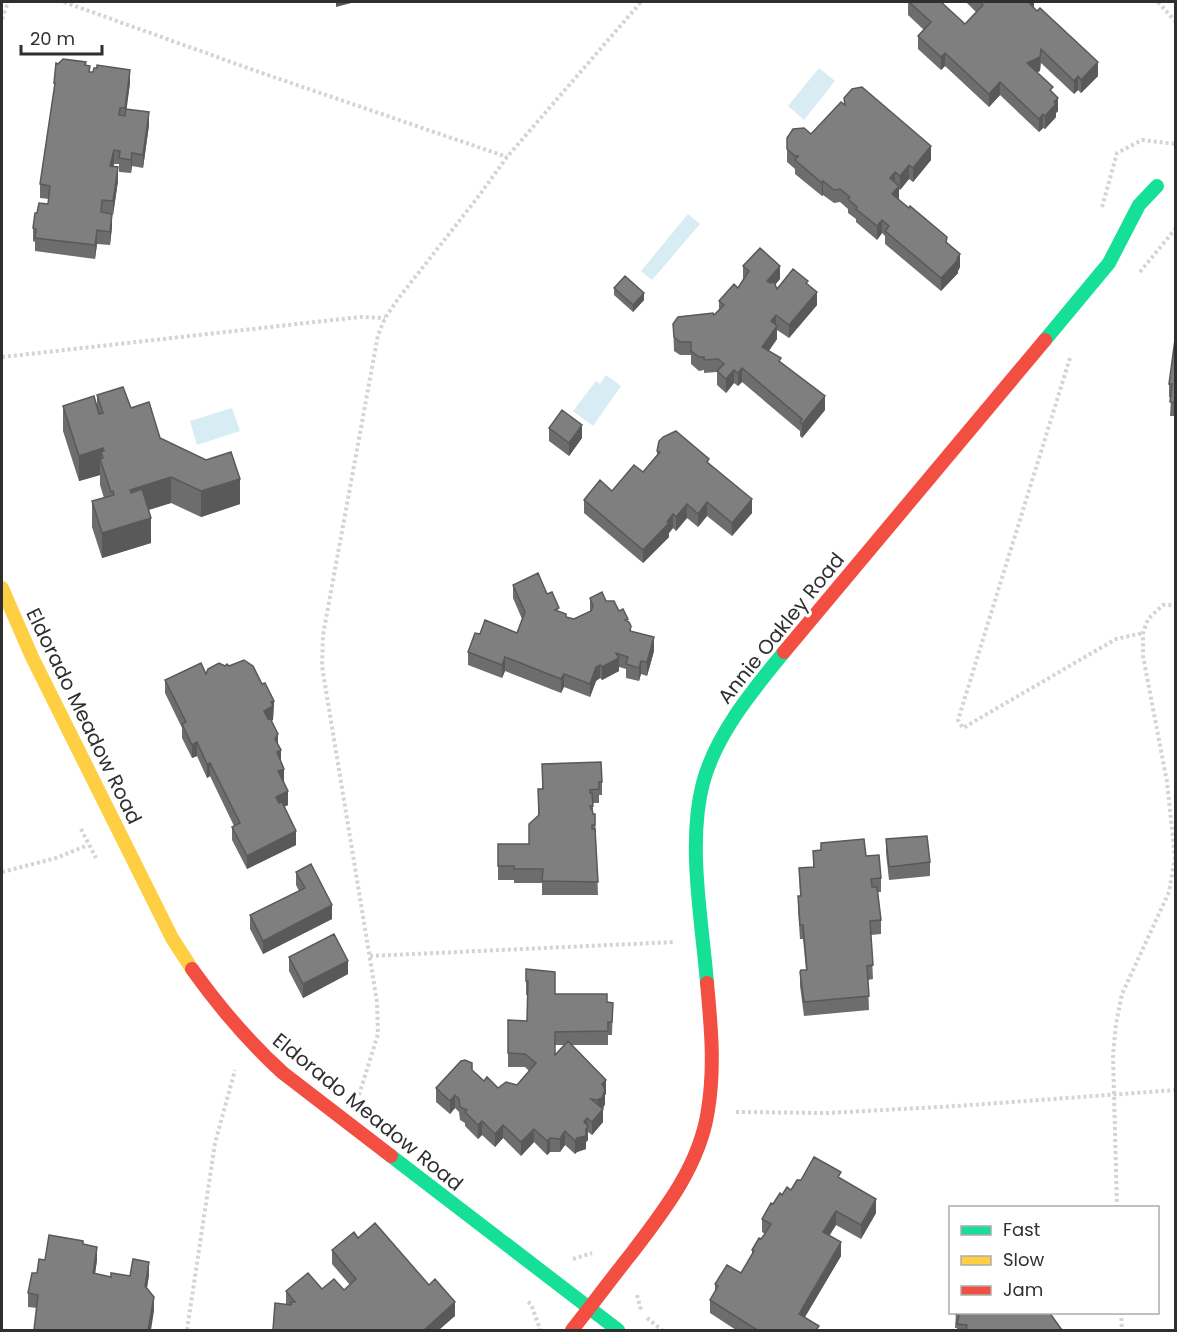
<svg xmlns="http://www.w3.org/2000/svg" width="1177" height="1332" viewBox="0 0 1177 1332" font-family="Poppins,sans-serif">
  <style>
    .water { fill: #d8ecf3 }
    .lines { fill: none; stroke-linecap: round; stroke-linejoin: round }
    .path { stroke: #d4d4d4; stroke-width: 4; stroke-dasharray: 3 3; stroke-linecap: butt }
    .fast { stroke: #16e098; stroke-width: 14 }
    .slow { stroke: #ffcf43; stroke-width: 14 }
    .jam { stroke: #f24e42; stroke-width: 14 }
    .wall { fill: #6d6d6d; fill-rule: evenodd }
    .shaded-wall { fill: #595959 }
    .building { fill: #7f7f7f; stroke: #595959; stroke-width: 1.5 }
    .labels { text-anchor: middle; stroke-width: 6; stroke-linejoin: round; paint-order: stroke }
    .street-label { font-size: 20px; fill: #2f2f2f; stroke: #fff }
  </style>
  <rect width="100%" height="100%" fill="#fff"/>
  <path class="water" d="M819,68L835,81L804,120L788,106Z
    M688,214L700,224L652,280L641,271Z
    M606,375L621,386L593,426L573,411L596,381L600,384Z
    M232,408L240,431L197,445L190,421Z"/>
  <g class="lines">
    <path class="path" d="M64,2L259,72L507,157
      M1158,2L1176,22
      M2,19L8,2
      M1102,207L1117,153L1142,140L1176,144
      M1140,272L1176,228
      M2,357L360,317L385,318
      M1070,358L958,720L963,728L1116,639L1143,633
      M81,829L96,858
      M2,872L56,858L88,845
      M370,956L675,942
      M359,1095L378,1034L377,1002L322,666L323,635L378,335L385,318L398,299L478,197L507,157L641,2
      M736,1112L828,1113L957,1106L1176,1090
      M1117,1208L1113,1055L1116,1024L1122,994L1169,892L1175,858L1167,782L1143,656V633L1148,619L1163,605H1176
      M573,1259L592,1253
      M637,1295L641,1310
      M528,1302L531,1304L540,1329L539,1330
      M1121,1312L1122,1330
      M647,1318L662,1330
      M187,1330L215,1143L235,1070"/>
    <path class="fast" d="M1045,340L1109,263L1139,205L1157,186
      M707,983C702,921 687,843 703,783C716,734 753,690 784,652
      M391,1156L618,1330"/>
    <path class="slow" d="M2,588L32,657L172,938L192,969"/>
    <path class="jam" d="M784,652L1045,340
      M192,969C219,1007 249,1042 283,1073L391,1156
      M572,1330C592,1305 611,1279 631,1254C664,1211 700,1165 708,1110C715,1067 711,1026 707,983"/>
  </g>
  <path class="wall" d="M908,2L965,24L976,12L966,2H1034V8L1098,76L1081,93L1078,90L1074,94L1041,63L1040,71L1037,72L1053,93L1058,111L1056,113V117L1045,129L1043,128L1039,132L1000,95L989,107L945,66L941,70L918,49V36L924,30L908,15Z
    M86,65L90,72L130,83L126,109L149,125L143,168L132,166L131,173L119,172V164H114L113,167L118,181L113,215L112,214V227L110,245L97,244L95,259L35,251V242L33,241V228L37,213L48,204L49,199L40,198V184L54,95V83Z
    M844,98L931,160L913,182L909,179L900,190L899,189V200L947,242L960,267L958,271V273L941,291L885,244V236L882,233L877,240L856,222V219L848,213V209L840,202L834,203L823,195L822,196L795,174V169L787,162V138L811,134L844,105Z
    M743,266L780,279L775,285L777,289L808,285L817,305L789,338L777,330V339L769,351L825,410L802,438L800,436V431L742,382L738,386L734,383L726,393L717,385V372L704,373V370L699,371L691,364V355H680L674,351L673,324L714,315L719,310V301L738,288L743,279Z
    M614,288L644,300L633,312L614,295Z
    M1176,332V416H1170L1171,398L1169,397V384Z
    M97,395L131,408L160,438L240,504L201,517L171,503L149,510L151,543L102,558L92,527V501L104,498L100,485V475L79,481L63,431V406L97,409Z
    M549,428L582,438L569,456L549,441Z
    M657,451L709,464L752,513L732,536L707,516L698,527L687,518L676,531L673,528L669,533V537L643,563L584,513V500L612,491L643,472L657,455Z
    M513,585L547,594L559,612L566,617L574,619L590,612V598L606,601L619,611L628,622L631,631L654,651L647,676L641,674L639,681L626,678V669L619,667V671L602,680L600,678L596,681L590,697L564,687L561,693L505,671L502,678L468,665V652L480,634L517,633L522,619L513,598Z
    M225,666H229L262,684L274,701L273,720L271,721L278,745L288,805L284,807L296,845L247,869L232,840V827L234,826L210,776L207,778L197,756L192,758L182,738V728L165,693V680L206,674Z
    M542,764L602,782V795H599V803H593V814H595L598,895H542V883H514V880H498V844H529L538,815V789H542Z
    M886,839L930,862V876L889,880L886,853Z
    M821,843L866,856L881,878V892H878L881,920V934L871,935L873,979L868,980L869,1010L804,1016L800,986V972L806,970L803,939H800L798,909V896H800L799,868L813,867V851L821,850Z
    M296,872L332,919L263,954L250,929V915L299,891L296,885Z
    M289,957L348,974L303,998L289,971Z
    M526,969L555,994L613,1003L612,1035H608V1045H572L606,1094L605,1095V1104L603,1109V1122L592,1135L588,1132V1140L586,1142V1149L577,1152L575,1154L565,1145L560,1152H550L547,1155L534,1142L521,1156L503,1138L495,1147L482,1135L478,1139L465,1126V1123L460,1120L459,1112L455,1108L450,1114L436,1102V1088L472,1070L484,1081L498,1088L517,1085L529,1071L525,1067H508V1020L527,1021L528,995H526ZM555,1045H564L555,1055Z
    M841,1179L876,1213L861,1239L836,1225L829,1236L841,1256L805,1317L819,1330H736L710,1313V1300L715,1291V1284L741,1273L752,1255V1250L765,1234L762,1232V1219L773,1204L782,1195L791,1190Z
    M358,1238L455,1316L286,1304V1291L322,1289L344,1290L350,1285L332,1264V1250Z
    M83,1244L97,1260L95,1274L111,1277L149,1275L147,1288L154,1311L37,1308L28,1307V1293L37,1273L45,1260Z
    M956,1312L1062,1330H957V1328H955Z"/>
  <path class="shaded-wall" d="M336,2H355L336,7Z
    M1032,2H1034V12L1030,4Z
    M1041,49L1040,71L1027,77V63Z
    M945,53V66L941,70V57Z
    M1098,62V76L1081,93V80Z
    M130,70V83L125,122V108Z
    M1078,76V90L1074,94V81Z
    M1000,82V95L989,107V94Z
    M1058,98V111L1056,113V117L1045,129V116L1054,102Z
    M149,112V125L143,168V155Z
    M1043,114V128L1039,132V119Z
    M931,146V160L913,182V168Z
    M114,150V164L110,180V166Z
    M132,153V166L131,173V160Z
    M909,165V179L900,190V176Z
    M118,167V181L113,215V201Z
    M895,172V186L890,178Z
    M823,181V195L822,196V183Z
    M899,186V199L892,194Z
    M112,214V227L110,245V232Z
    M882,220V233L877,240V226Z
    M97,230V244L95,259V245Z
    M960,254V267L958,271V273L941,291V278Z
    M780,266V279L767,294V281Z
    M817,292V305L789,338V325Z
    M644,293V300L633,312V305Z
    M776,315V327L777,326V339L762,360V347L771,321Z
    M742,368V382L738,386V373Z
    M734,370V383L726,393V379Z
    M825,396V410L802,438V424Z
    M582,425V438L569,456V443Z
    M103,448V457L101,452V463L100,459V475L79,481V456Z
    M171,477V503L130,515V490Z
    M240,479V504L201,517V491Z
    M752,499V513L732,536V523Z
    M707,502V516L698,527V514Z
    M687,504V518L676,531V517Z
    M673,514V528L669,533V537L643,563V550Z
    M151,518V543L102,558V533Z
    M654,637V651L647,676V662Z
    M505,657V671L502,678V665Z
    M619,658V671L602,680V667Z
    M641,661V674L639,681V668Z
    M600,665V678L596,681L590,697V684L596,667Z
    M564,674V687L561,693V679Z
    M274,701L273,720L264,725V711L271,702Z
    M278,734V748L275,739Z
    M197,742V756L192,758V745Z
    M281,750V764L277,752Z
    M210,763V776L207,778V764Z
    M284,769V782L278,771Z
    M288,791V805L276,810V797Z
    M296,831V845L247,869V856Z
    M332,905V919L263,954V941Z
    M348,961V974L303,998V984Z
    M606,1080V1094L605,1095V1104L602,1110L603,1109V1122L592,1135V1122L597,1113V1100L602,1084Z
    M455,1095V1108L450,1114V1101Z
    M587,1118L588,1140L586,1142V1149L577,1152L575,1154V1141L584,1122Z
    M482,1121V1135L478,1139V1125Z
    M503,1125V1138L495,1147V1134Z
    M534,1129V1142L521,1156V1142Z
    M565,1131V1145L560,1152V1139Z
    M550,1138V1152L547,1155V1141Z
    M876,1199V1213L861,1239V1225Z
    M836,1211V1225L823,1246V1232Z
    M841,1242V1256L799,1327V1314Z
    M97,1247V1260L93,1287V1273Z
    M149,1262V1275L145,1299V1286Z
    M154,1297V1311L151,1330H148Z
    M455,1302V1316L439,1330H424Z"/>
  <path class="building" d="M909,2H941L965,24L983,5L980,2H1032L1030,4L1037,11L1040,8L1098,62L1081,80L1078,76L1074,81L1041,49L1040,57L1027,63L1053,87L1050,90L1058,98L1054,102L1056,104L1045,116L1043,114L1039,119L1000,82L989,94L945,53L941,57L918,36L931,22Z
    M63,59L86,62L85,65L90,66L89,72H93L94,68H97V65L130,70L125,108H120L119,115L125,116L126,109L149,112L143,155L132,153L131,160L119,158L120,151L114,150L110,166L118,167L113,201L102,200L101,212L112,214L110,232L97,230L95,245L35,238L36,229L33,228L35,213H37L39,203L48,204L50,186L40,184L55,83H54L56,63L58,64Z
    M862,87L931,146L913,168L909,165L900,176L895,172L890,178L899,186L892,194L909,208L910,206L947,237L946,242L960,254L957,259L958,260L941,278L885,231L889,226L882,220L877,226L856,209L857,207L848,199L850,197L840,189L834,190L823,181L822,183L795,160L798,156H795L787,149V138L793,129L804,128L811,134L841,102L845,105L844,98L852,89Z
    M760,248L780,266L767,281L770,283L774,282L777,289L793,269L808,281L806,283L817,292L789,325L776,315L771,321L777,326L762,347L781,358L779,361L825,396L802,424L800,422L802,419L742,368L738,373L734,370L726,379L717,371L724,364L718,359L704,360V357H699L691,351V342H680L674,337L673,324L678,317L713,313L714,315L724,305L719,301L734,284L738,288L749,271L743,266Z
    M625,276L644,293L633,305L614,288Z
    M1176,332V403L1170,402L1172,384H1169Z
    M123,387L131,408L149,402L160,438L206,460L231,452L240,479L201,491L171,477L130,490L131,493L142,489L151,518L102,533L92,501L114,495L113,491L111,492L100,459L103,458L101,452L104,451L103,448L79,456L63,406L94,396L99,414L103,413L97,395Z
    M562,410L582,425L569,443L549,428Z
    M676,431L709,459L707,462L752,499L732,523L707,502L698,514L687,504L676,517L673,514L667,522L669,523L643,550L584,500L600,480L612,491L634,465L643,472L660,452L657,451L659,441L663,437Z
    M538,573L547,594L552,592L559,608L555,610L566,614V617L574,619L591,611L593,606L590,598L602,592L606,601H614L619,611L623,609L628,619L625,620L629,622L631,626L630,631L654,637L647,662L641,661L639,668L626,664L628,657L616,653L619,658L602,667L600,665L596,667L590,684L564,674L561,679L505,657L502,665L468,652L475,633L480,634L485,620L517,633L525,612L513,585Z
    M244,660L253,666L262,684L265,683L274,701L271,702L273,706L264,711L268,719L270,718L278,734L275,739L281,750L277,752L284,769L278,771L288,791L276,797L279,803L282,802L296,831L247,856L232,827L240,823L210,763L207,764L197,742L192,745L182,724L186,722L165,680L201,663L206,674L208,669L219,663L225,666L227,664L229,666Z
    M601,762L602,782H599V789L590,790V793H592L593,806H590L591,809H592L593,814H595V825H592V829H595L598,882L542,881L543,869H514V866H498V844H529V824L539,815L538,789H543L542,764Z
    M927,836L930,862L889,867L886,839Z
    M864,839L866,856L879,855L881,878L871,879L872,887H877L881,920L870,921L873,965L867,966L869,996L804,1002L800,972L801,970H807L803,925H800L798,896H801L799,868L814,867L813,851L821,850V843Z
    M311,864L332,905L263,941L250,915L305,888L296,872Z
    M334,934L348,961L303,984L289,957Z
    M526,969L555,972V994H607V1002L613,1003L612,1022H608V1031L555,1032V1055L568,1041L606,1080L602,1084L605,1090L602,1098L597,1100L591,1099L603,1109L592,1122L587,1118L584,1122L588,1126L586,1129V1136L577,1138L575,1141L565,1131L560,1139L550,1138L547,1141L534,1129L521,1142L503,1125L495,1134L482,1121L478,1125L465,1112L467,1110L460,1107L459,1099L455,1095L450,1101L436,1088L461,1061L465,1060L472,1063V1070L484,1081L487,1077L498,1088L506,1082L517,1085L536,1063L525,1054L508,1053V1020L527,1021L528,981H526Z
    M814,1157L841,1172L838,1177L876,1199L861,1225L836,1211L823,1232L841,1242L799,1314L819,1326L816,1330H757L710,1300L718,1286L715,1284L727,1265L741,1273L754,1251L752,1250L759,1238L761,1239L764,1235L771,1224L762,1219L771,1203L773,1204L780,1193L782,1195L787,1187L791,1190L797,1180H801Z
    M375,1223L429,1285L435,1279L455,1302L424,1330H273L275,1303L291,1305V1302H295L286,1291L308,1273L322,1289L334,1279L344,1290L356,1279L332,1250L354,1232L358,1238Z
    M49,1235L83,1241V1244L97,1247L93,1273L111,1277V1273L130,1276L133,1259L149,1262L145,1286L154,1297L148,1330H34L38,1295L28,1293L32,1273H37L39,1259L45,1260Z
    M956,1312H1049L1062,1330H966L967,1325L957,1324L959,1315L955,1314Z"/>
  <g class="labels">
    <g class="street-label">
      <text transform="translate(781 628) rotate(-51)" y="7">Annie Oakley Road</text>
      <text transform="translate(84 716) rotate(64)" y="7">Eldorado Meadow Road</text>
      <text transform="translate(368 1112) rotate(39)" y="7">Eldorado Meadow Road</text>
    </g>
  </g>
  <rect width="1177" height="1332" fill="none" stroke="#2f2f2f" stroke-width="6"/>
  <rect x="949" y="1206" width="210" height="108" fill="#ffffff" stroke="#acacac" stroke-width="1.5"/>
  <rect x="961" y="1226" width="30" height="9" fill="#16e098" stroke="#acacac" stroke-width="1.5"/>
  <text x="1003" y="1236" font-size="18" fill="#2f2f2f">Fast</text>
  <rect x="961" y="1256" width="30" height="9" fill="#ffcf43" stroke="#acacac" stroke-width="1.5"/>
  <text x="1003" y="1266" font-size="18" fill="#2f2f2f">Slow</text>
  <rect x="961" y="1286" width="30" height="9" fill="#f24e42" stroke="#acacac" stroke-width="1.5"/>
  <text x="1003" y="1296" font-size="18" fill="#2f2f2f">Jam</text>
  <path d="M21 45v9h81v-9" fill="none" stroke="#2f2f2f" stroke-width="3"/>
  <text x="30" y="45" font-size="18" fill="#2f2f2f" stroke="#ffffff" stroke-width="4.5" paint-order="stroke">20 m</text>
</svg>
